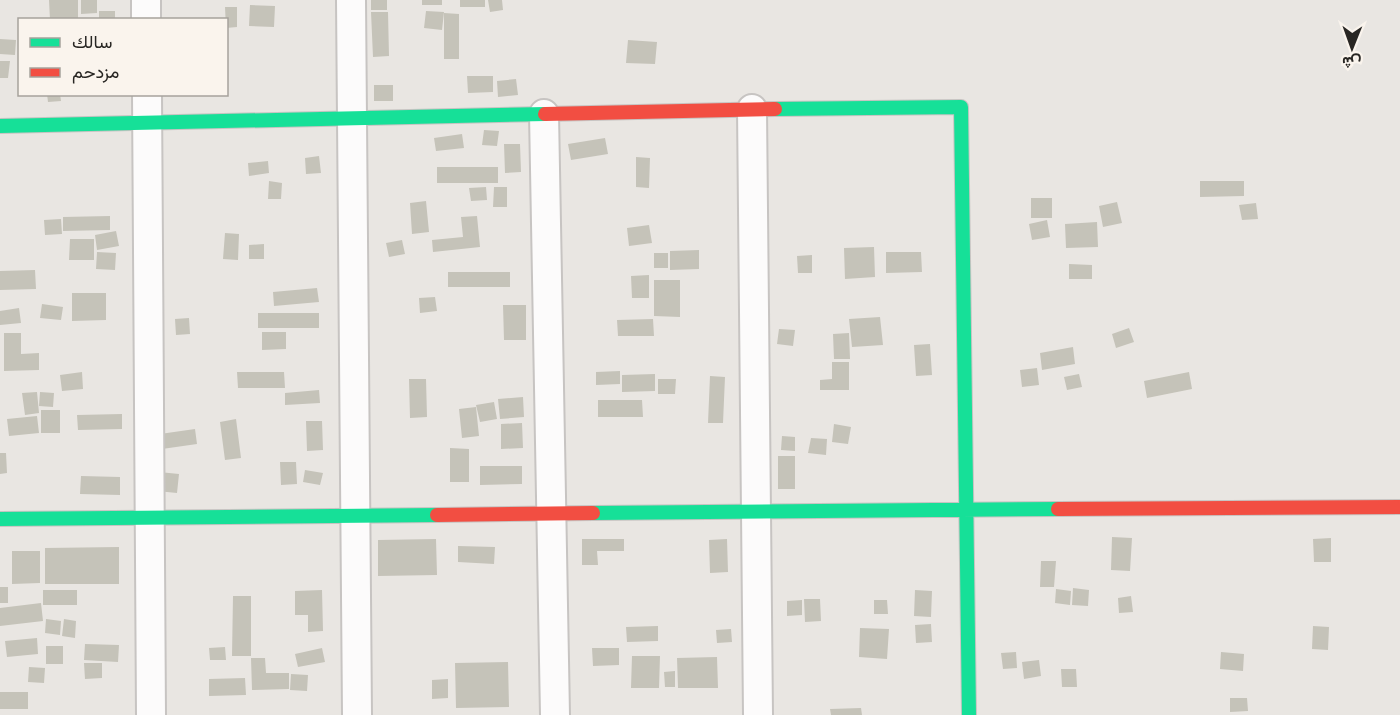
<svg xmlns="http://www.w3.org/2000/svg" width="1400" height="715" viewBox="0 0 1400 715" font-family="Commissioner,Vazirmatn,sans-serif">
  <style>
    .building { fill: #c5c3b9 }
    .lines { fill: none; stroke-linecap: round; stroke-linejoin: round }
    .street-casing { stroke: #c7c4c2; stroke-width: 32 }
    .fast-casing { stroke: #c7c4c2; stroke-width: 16 }
    .jam-casing { stroke: #c7c4c2; stroke-width: 16 }
    .street { stroke: #fcfbfb; stroke-width: 28 }
    .fast { stroke: #16e098; stroke-width: 14 }
    .jam { stroke: #f24e42; stroke-width: 14 }
  </style>
  <rect width="100%" height="100%" fill="#e9e6e2"/>
  <path class="building" d="M49,0H78V20H50Z
    M81,0H97V13L81,14Z
    M371,0H387V10H371Z
    M422,0H442V5H422Z
    M460,0H485V7H460Z
    M488,0H502L503,10L490,12Z
    M250,5L275,6L274,27L249,26Z
    M225,7H237V27L226,28Z
    M99,11H115V20H99Z
    M426,11L444,12L442,30L424,28Z
    M371,12H388L389,56L373,57Z
    M444,13L459,14V59H444Z
    M0,39L16,40L15,55L0,54Z
    M628,40L657,42L655,64L626,63Z
    M0,61H10L8,78H0Z
    M467,76H493V92L468,93Z
    M516,79L518,95L498,97L497,81Z
    M374,85H393V101H374Z
    M47,94H60L61,101L48,102Z
    M484,130L499,131L497,146L482,145Z
    M462,134L464,148L436,151L434,138Z
    M605,138L608,154L571,160L568,144Z
    M504,144H520L521,172L505,173Z
    M319,156L321,173L306,174L305,158Z
    M636,157L650,158L649,188L636,187Z
    M268,161L269,173L249,176L248,163Z
    M437,167H498V183H437Z
    M269,181L282,183L281,199H268Z
    M1200,181H1244V196L1200,197Z
    M486,187L487,200L471,201L469,188Z
    M494,187H507V207H493Z
    M1031,198H1052V218H1031Z
    M426,201L429,232L412,234L410,203Z
    M1117,202L1122,223L1103,227L1099,206Z
    M1256,203L1258,219L1242,220L1239,205Z
    M110,216V230L63,231V217Z
    M477,216L480,247L433,252L432,240L463,237L461,217Z
    M61,219L62,234L45,235L44,220Z
    M1047,220L1050,237L1032,240L1029,224Z
    M1097,222L1098,247L1066,248L1065,224Z
    M649,225L652,243L629,246L627,228Z
    M116,231L119,246L97,250L95,235Z
    M225,233L239,234L238,260L223,259Z
    M70,239H94V260H69Z
    M402,240L405,254L389,257L386,243Z
    M264,244V259H249V245Z
    M874,247L875,277L845,279L844,248Z
    M699,250V269L670,270V251Z
    M97,252L116,253L115,270L96,269Z
    M886,252H921L922,272L886,273Z
    M654,253H668V268H654Z
    M812,255V273H798L797,256Z
    M1069,264L1092,265V279H1069Z
    M35,270L36,289L0,290V271Z
    M448,272H510V287H448Z
    M649,275V298H632L631,276Z
    M654,280H680V317L654,316Z
    M317,288L319,302L274,306L273,292Z
    M72,293H106V320L72,321Z
    M435,297L437,311L420,313L419,298Z
    M42,304L63,307L61,320L40,318Z
    M503,305H526V340H504Z
    M19,308L21,323L0,325V311Z
    M258,313H319V328H258Z
    M880,317L883,345L852,347L849,319Z
    M189,318L190,334L176,335L175,319Z
    M653,319L654,336H618L617,320Z
    M1129,328L1134,342L1116,348L1112,334Z
    M779,329L795,330L793,346L777,344Z
    M262,332H286V349L262,350Z
    M4,333H21V354L39,353V370L4,371Z
    M849,333L850,359H834L833,334Z
    M930,344L932,375L916,376L914,345Z
    M1073,347L1075,364L1042,370L1040,353Z
    M832,362H849V390H820V380L832,379Z
    M1037,368L1039,385L1022,387L1020,370Z
    M620,371V384L596,385V372Z
    M82,372L83,389L62,391L60,375Z
    M237,372H284L285,388H238Z
    M1189,372L1192,389L1147,398L1144,381Z
    M655,374V391L622,392V375Z
    M1079,374L1082,387L1067,390L1064,377Z
    M710,376L725,377L723,423H708Z
    M409,379H426L427,417L410,418Z
    M658,379H676L675,394H658Z
    M319,390L320,403L285,405V393Z
    M37,392L39,413L25,415L22,393Z
    M40,392L54,393L53,407L39,406Z
    M523,397L524,417L500,419L498,399Z
    M598,400H642L643,417H598Z
    M494,402L497,419L480,422L476,405Z
    M476,407L479,436L462,438L459,409Z
    M41,410H60V433H41Z
    M122,414V429L78,430L77,415Z
    M37,416L39,433L9,436L7,419Z
    M236,419L241,458L225,460L220,422Z
    M306,421H322L323,450L307,451Z
    M522,423L523,448L501,449V424Z
    M834,424L851,427L848,444L832,442Z
    M195,429L197,444L162,449L160,434Z
    M782,436L795,437V451L781,450Z
    M811,438L827,439L826,455L808,453Z
    M450,448L469,449V482H450Z
    M0,453H6L7,473L0,474Z
    M778,456H795V489H778Z
    M280,462H296L297,484L281,485Z
    M480,466H522V484L480,485Z
    M305,470L323,473L320,485L303,482Z
    M159,472L179,474L177,493L157,491Z
    M81,476L120,477V495L80,494Z
    M1112,537L1132,538L1130,571L1111,570Z
    M1331,538V562H1314L1313,539Z
    M436,539L437,575L378,576V540Z
    M582,539H624V551H597L598,565H582Z
    M727,539L728,572L710,573L709,540Z
    M458,546L495,547L494,564L458,562Z
    M119,547V584H45V548Z
    M12,551H40V583L12,584Z
    M1041,561H1056L1054,587H1040Z
    M0,587H8V603H0Z
    M1073,588L1089,590L1088,606L1072,605Z
    M1056,589L1071,591L1070,605L1055,603Z
    M43,590H77V605H43Z
    M322,590L323,631L308,632V615H295V591Z
    M915,590L932,591L931,617L914,616Z
    M233,596H251V656H232Z
    M1131,596L1133,612L1119,613L1118,598Z
    M804,599H820L821,621L805,622Z
    M802,600V615L787,616V601Z
    M874,600H887L888,614H874Z
    M41,603L43,621L0,626V608Z
    M46,619L61,621L60,635L45,633Z
    M64,619L76,621L75,638L62,636Z
    M931,624L932,642L916,643L915,625Z
    M658,626V641L627,642L626,627Z
    M1313,626L1329,627L1328,650L1312,649Z
    M860,628L889,629L887,659L859,657Z
    M731,629L732,642L717,643L716,630Z
    M37,638L38,654L7,657L5,641Z
    M85,644L119,645L118,662L84,660Z
    M46,646H63V664H46Z
    M225,647L226,660H210L209,648Z
    M322,648L325,662L298,667L295,654Z
    M592,648H619V665L593,666Z
    M1016,652L1017,668L1003,669L1001,653Z
    M1221,652L1244,654L1243,671L1220,669Z
    M632,656H660L659,688H631Z
    M717,657L718,688H678L677,658Z
    M251,658H265L266,673H289V689L252,690Z
    M1039,660L1041,676L1024,679L1022,662Z
    M508,662L509,707L456,708L455,663Z
    M84,663H102V678L85,679Z
    M29,667L45,668L44,683L28,682Z
    M1061,669H1076L1077,687H1062Z
    M675,671V687H665L664,672Z
    M291,674L308,675L307,691L290,690Z
    M245,678L246,695L209,696V679Z
    M448,679V698L432,699V680Z
    M0,692H28V709H0Z
    M1230,698H1247L1248,711L1230,712Z
    M861,708L862,715H831L830,709Z"/>
  <g class="lines">
    <defs>
      <path id="street" d="M146,0V20
        M351,0L357,715
        M147,94L151,715
        M752,109L758,715
        M544,114L555,715"/>
      <path id="fast" d="M775,109L961,107L969,715
        M0,126L545,114
        M593,513L1058,509
        M0,519L437,515"/>
      <path id="jam" d="M545,114L775,109
        M1058,509L1400,507
        M437,515L593,513"/>
    </defs>
    <use href="#street" class="street-casing"/>
    <use href="#fast" class="fast-casing"/>
    <use href="#jam" class="jam-casing"/>
    <use href="#street" class="street"/>
    <use href="#fast" class="fast"/>
    <use href="#jam" class="jam"/>
  </g>
  <rect x="18" y="18" width="210" height="78" fill="#faf4ed" stroke="#a6a29c" stroke-width="1.5"/>
  <rect x="30" y="38" width="30" height="9" fill="#16e098" stroke="#a6a29c" stroke-width="1.5"/>
  <text x="72" y="48" font-size="18" fill="#282623">سالك</text>
  <rect x="30" y="68" width="30" height="9" fill="#f24e42" stroke="#a6a29c" stroke-width="1.5"/>
  <text x="72" y="78" font-size="18" fill="#282623">مزدحم</text>
  <g transform="translate(1352 48) rotate(181)" stroke="#faf4ed" stroke-width="4.5" paint-order="stroke">
  <path d="M0-4.5L10 22L0 15L-10 22Z" fill="#282623"/>
  <text y="-9" font-size="16" font-weight="bold" text-anchor="middle" fill="#282623">ش</text>
  </g>
</svg>
